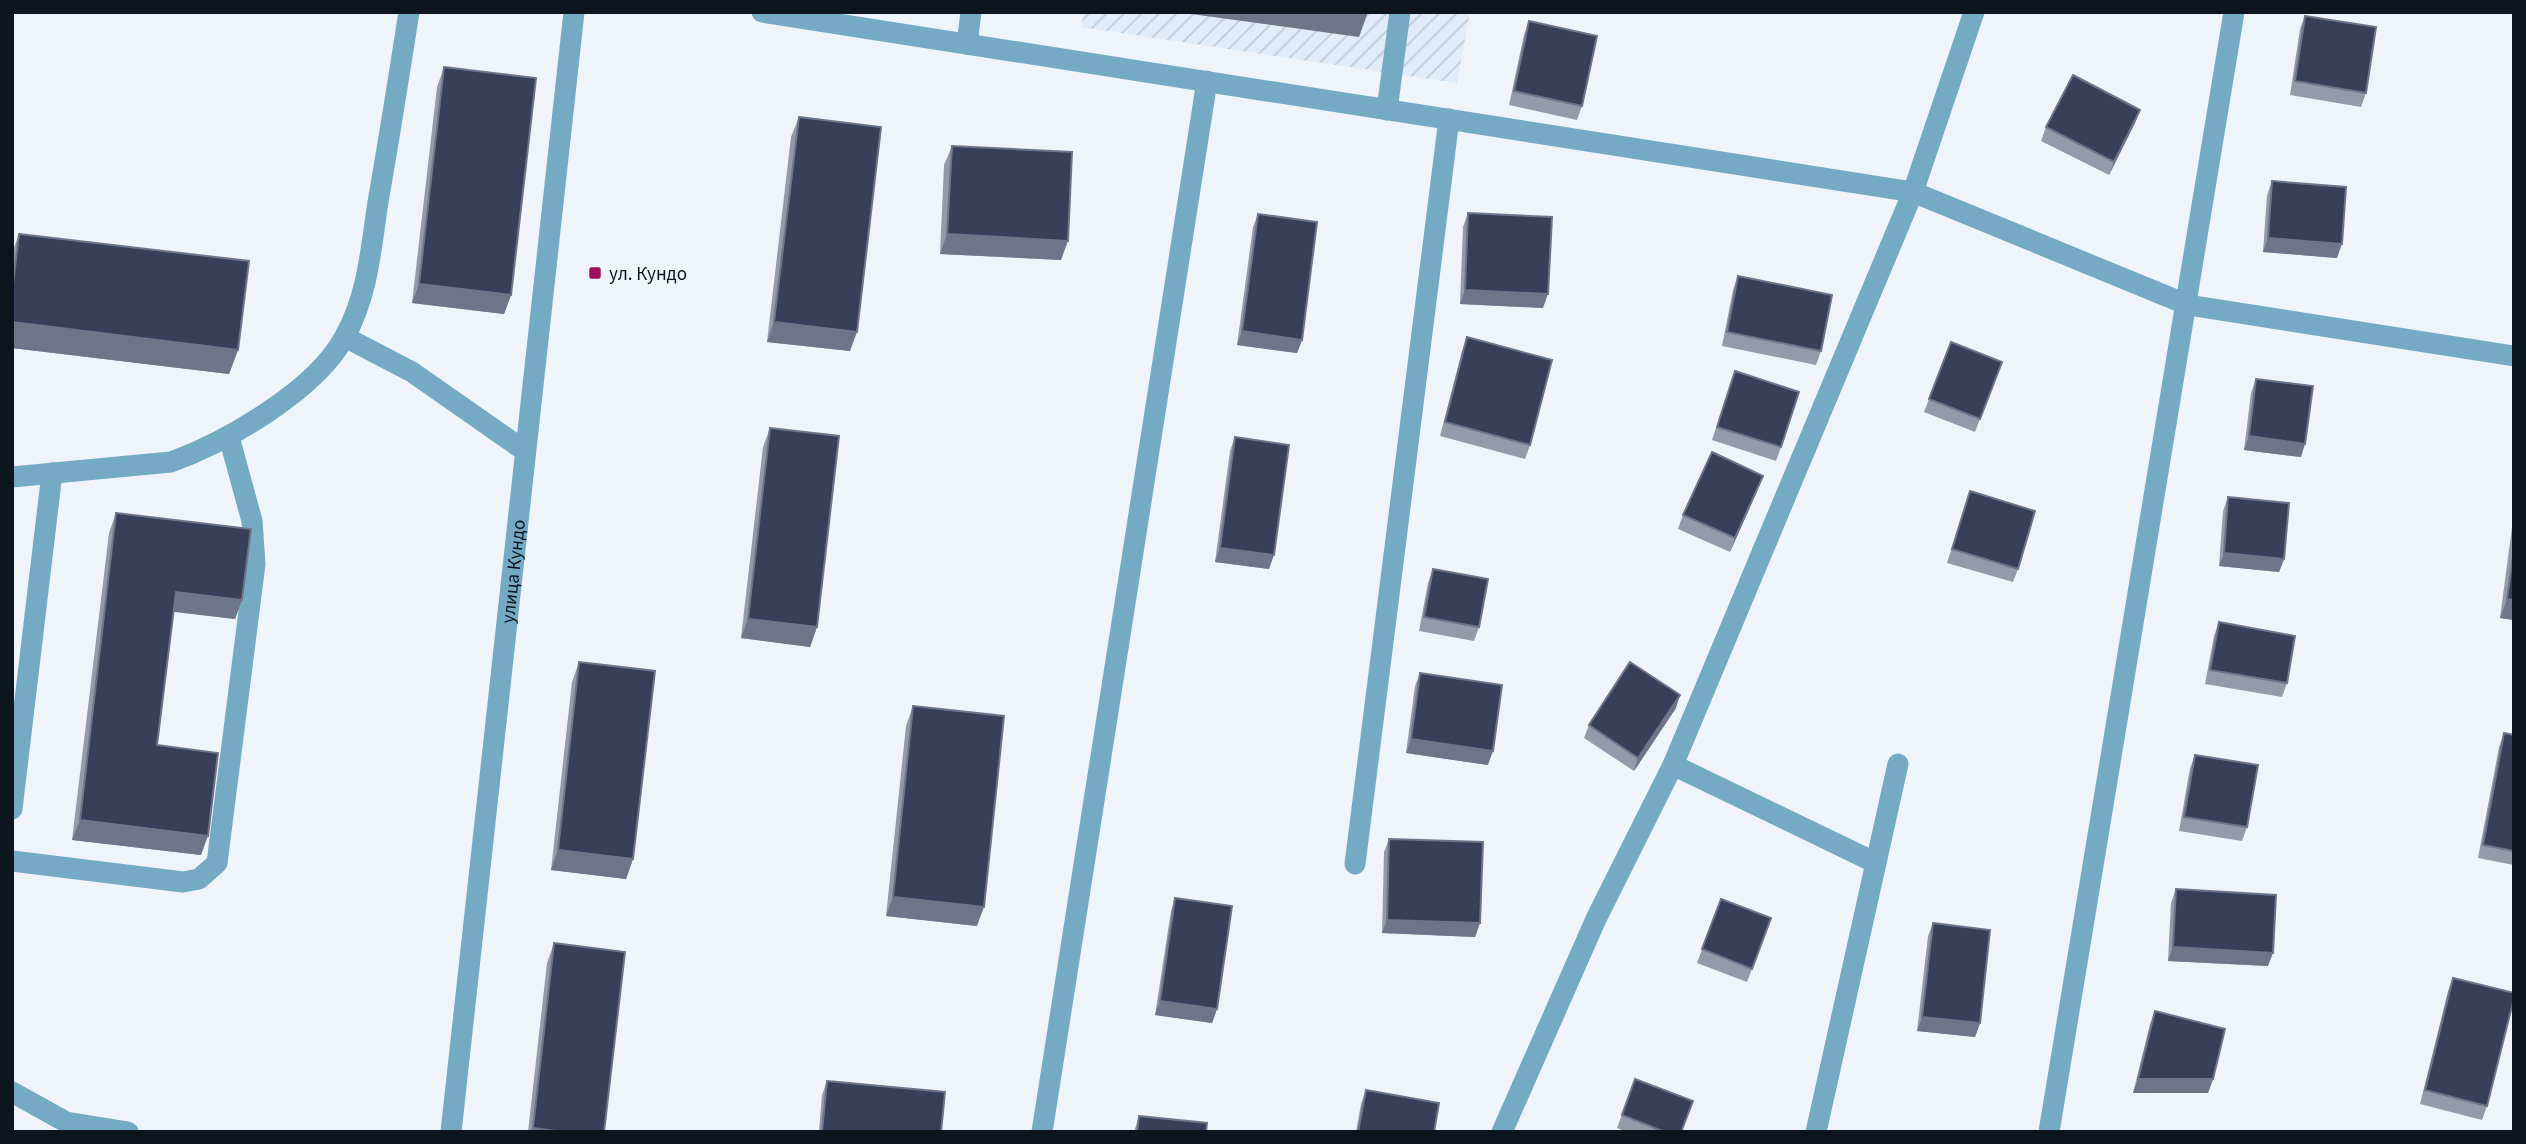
<svg xmlns="http://www.w3.org/2000/svg" width="2526" height="1144" viewBox="0 0 2526 1144" font-family="'Source Sans 3',sans-serif">
  <style>
    .industrial { fill: url(#industrial-furrows) }
    .lines { fill: none; stroke-linecap: round; stroke-linejoin: round }
    .minor { stroke: #75aac5; stroke-width: 21 }
    .wall { fill: #939aaa }
    .shaded-wall { fill: #6e7589 }
    .building { fill: #373f59; stroke: #6e7589; stroke-width: 2 }
    .poi-dot { fill: #9e105c; stroke: #eff4fa; stroke-width: 2.5 }
    .labels { text-anchor: middle; stroke-width: 7; stroke-linejoin: round; paint-order: stroke }
    .poi-label { font-size: 19px; fill: #0c151e; stroke: #eff4fa; text-anchor: start }
    .street-label { font-size: 19px; fill: #0c151e; stroke: #eff4fa }
  </style>
  <defs>
    <pattern id="industrial-furrows" width="10" height="10" patternUnits="userSpaceOnUse" patternTransform="scale(1.75)"><rect width="10" height="10" fill="#e0ecfa"/><path d="M-1 1l2-2M0 10L10 0M9 11l2-2" fill="none" stroke="#bfcad6"/></pattern>
  </defs>
  <rect width="100%" height="100%" fill="#eff4fa"/>
  <path class="industrial" d="M1084,12H1470L1457,83L1081,27Z"/>
  <g class="lines">
    <g class="minor">
      <path d="M762,12L1913,192L2188,305L2514,356"/>
      <path d="M967,44L971,12"/>
      <path d="M1387,110L1400,12"/>
      <path d="M345,337L412,372L525,451"/>
      <path d="M12,477L171,462C226,442 317,390 345,336C368,295 371,248 378,202C389,139 399,76 409,12"/>
      <path d="M1673,765L1913,192L1974,12"/>
      <path d="M12,809L52,473"/>
      <path d="M12,861L183,882L199,879L217,863L255,564L252,521L229,437"/>
      <path d="M1355,864L1449,119"/>
      <path d="M12,1092L66,1122L128,1132"/>
      <path id="s1" d="M451,1132L574,12"/>
      <path d="M1042,1132L1207,81"/>
      <path d="M1502,1132L1596,919L1673,765L1876,863"/>
      <path d="M1816,1132L1898,764"/>
      <path d="M2049,1132L2234,12"/>
    </g>
  </g>
  <path class="wall" d="M2305,16L2366,93L2361,107L2290,95L2300,29Z
    M1529,21L1582,106L1577,120L1509,105L1524,35Z
    M444,67L511,295L504,314L412,303L437,87Z
    M2140,110L2135,123L2109,175L2041,141L2046,127Z
    M799,117L850,351L767,342L791,137Z
    M952,146L1061,260L940,254L944,165Z
    M2272,181L2337,258L2263,252L2267,195Z
    M1468,213L1543,308L1460,304L1463,227Z
    M1258,214L1302,340L1297,353L1237,345L1253,227Z
    M19,234L238,350L229,374L12,348V253Z
    M1738,276L1821,351L1816,365L1722,346L1733,290Z
    M1467,337L1530,445L1525,459L1440,436L1462,351Z
    M1951,342L2002,362L1975,432L1924,412Z
    M2256,379L2301,457L2244,450L2251,393Z
    M1730,385L1781,447L1776,461L1712,440Z
    M770,428L817,627L810,647L741,638L763,447Z
    M1235,437L1269,569L1215,562L1230,451Z
    M1758,489L1730,552L1678,529L1683,515Z
    M1970,491L2018,569L2013,582L1947,563Z
    M2228,497L2284,559L2279,572L2219,566L2223,511Z
    M2514,512V620L2500,618Z
    M116,513L242,600L235,619L174,612L157,745L201,855L72,840L109,533Z
    M1433,569L1479,627L1474,641L1419,631L1428,583Z
    M2219,622L2287,683L2282,697L2205,684L2214,636Z
    M579,662L633,859L626,879L551,870L572,682Z
    M1420,673L1488,765L1406,753L1415,686Z
    M913,706L977,926L886,916L906,726Z
    M1676,708L1634,771L1584,738L1589,725Z
    M2504,733L2514,735V865L2478,858L2499,747Z
    M2195,755L2247,827L2242,841L2179,831L2190,768Z
    M1389,839L1480,923L1475,937L1382,933L1384,852Z
    M2176,889L2268,966L2168,961L2171,903Z
    M1175,898L1217,1009L1212,1023L1155,1015L1171,911Z
    M1721,899L1771,918L1747,982L1697,963Z
    M1933,923L1980,1023L1975,1037L1917,1031L1928,936Z
    M554,943L604,1132H528L547,963Z
    M2453,978L2487,1106L2482,1120L2420,1104L2448,991Z
    M2155,1011L2213,1079L2208,1093H2133L2150,1024Z
    M1635,1079L1681,1132H1626L1617,1128Z
    M827,1081L941,1132H819L822,1095Z
    M1366,1090L1434,1132H1356L1361,1104Z
    M1139,1116L1206,1132H1134Z"/>
  <path class="shaded-wall" d="M1191,12H1368L1359,37L1191,14Z
    M2140,110L2135,123L2109,175L2114,162Z
    M947,234L1068,241L1061,260L940,254Z
    M2268,238L2342,244L2337,258L2263,252Z
    M419,284L511,295L504,314L412,303Z
    M1465,290L1548,294L1543,308L1460,304Z
    M12,322L238,350L229,374L12,348Z
    M774,322L857,332L850,351L767,342Z
    M1242,331L1302,340L1297,353L1237,345Z
    M2249,436L2305,444L2301,457L2244,450Z
    M1763,476L1758,489L1730,552L1735,538Z
    M1220,548L1274,555L1269,569L1215,562Z
    M2224,553L2284,559L2279,572L2219,566Z
    M176,592L242,600L235,619L169,611Z
    M2507,599L2514,600V620L2500,618Z
    M748,619L817,627L810,647L741,638Z
    M1680,695L1676,708L1634,771L1638,758Z
    M1411,739L1493,751L1488,765L1406,753Z
    M80,820L208,836L201,855L72,840Z
    M558,850L633,859L626,879L551,870Z
    M893,897L984,907L977,926L886,916Z
    M1387,920L1480,923L1475,937L1382,933Z
    M2173,947L2273,953L2268,966L2168,961Z
    M1160,1001L1217,1009L1212,1023L1155,1015Z
    M1922,1017L1980,1023L1975,1037L1917,1031Z
    M2138,1079H2213L2208,1093H2133Z
    M533,1128L564,1132H531Z"/>
  <path class="building" d="M2305,16L2376,27L2366,93L2295,81Z
    M1529,21L1597,36L1582,106L1514,91Z
    M444,67L536,78L511,295L419,284Z
    M2073,75L2140,110L2114,162L2046,127Z
    M799,117L881,127L857,332L774,322Z
    M952,146L1072,152L1068,241L947,234Z
    M2272,181L2346,187L2342,244L2268,238Z
    M1468,213L1552,217L1548,294L1465,290Z
    M1258,214L1317,222L1302,340L1242,331Z
    M19,234L249,261L238,350L12,322V293Z
    M1738,276L1832,295L1821,351L1727,332Z
    M1467,337L1552,360L1530,445L1445,422Z
    M1951,342L2002,362L1980,419L1929,399Z
    M1735,371L1799,392L1781,447L1717,427Z
    M2256,379L2313,386L2305,444L2249,436Z
    M770,428L839,436L817,627L748,619Z
    M1235,437L1289,445L1274,555L1220,548Z
    M1712,452L1763,476L1735,538L1683,515Z
    M1970,491L2035,511L2018,569L1952,549Z
    M2228,497L2289,503L2284,559L2224,553Z
    M116,513L251,529L242,600L176,592L157,745L218,753L208,836L80,820Z
    M2514,549V600L2507,599Z
    M1433,569L1488,579L1479,627L1424,617Z
    M2219,622L2295,636L2287,683L2210,670Z
    M579,662L655,671L633,859L558,850Z
    M1630,662L1680,695L1638,758L1589,725Z
    M1420,673L1502,685L1493,751L1411,739Z
    M913,706L1004,716L984,907L893,897Z
    M2504,733L2514,735V851L2483,845Z
    M2195,755L2258,765L2247,827L2184,817Z
    M1389,839L1483,842L1480,923L1387,920Z
    M2176,889L2276,895L2273,953L2173,947Z
    M1175,898L1232,906L1217,1009L1160,1001Z
    M1721,899L1771,918L1752,969L1702,949Z
    M1933,923L1990,930L1980,1023L1922,1017Z
    M554,943L625,952L604,1132H564L533,1128Z
    M2453,978L2514,993V998L2487,1106L2425,1090Z
    M2155,1011L2225,1029L2213,1079H2138Z
    M1635,1079L1693,1101L1681,1132H1665L1622,1115Z
    M827,1081L945,1092L941,1132H822Z
    M1366,1090L1439,1103L1434,1132H1358Z
    M1139,1116L1207,1123L1206,1132H1137Z"/>
  <rect class="poi-dot" x="588" y="266" width="14" height="14" rx="3.5"/>
  <g class="labels">
    <g class="poi-label">
      <text x="609" y="280">ул. Кундо</text>
    </g>
    <g class="street-label">
      <text dy="7" stroke="none"><textPath href="#s1" startOffset="564">улица Кундо</textPath></text>
    </g>
  </g>
  <rect width="2526" height="1144" fill="none" stroke="#0c151e" stroke-width="28"/>
</svg>
